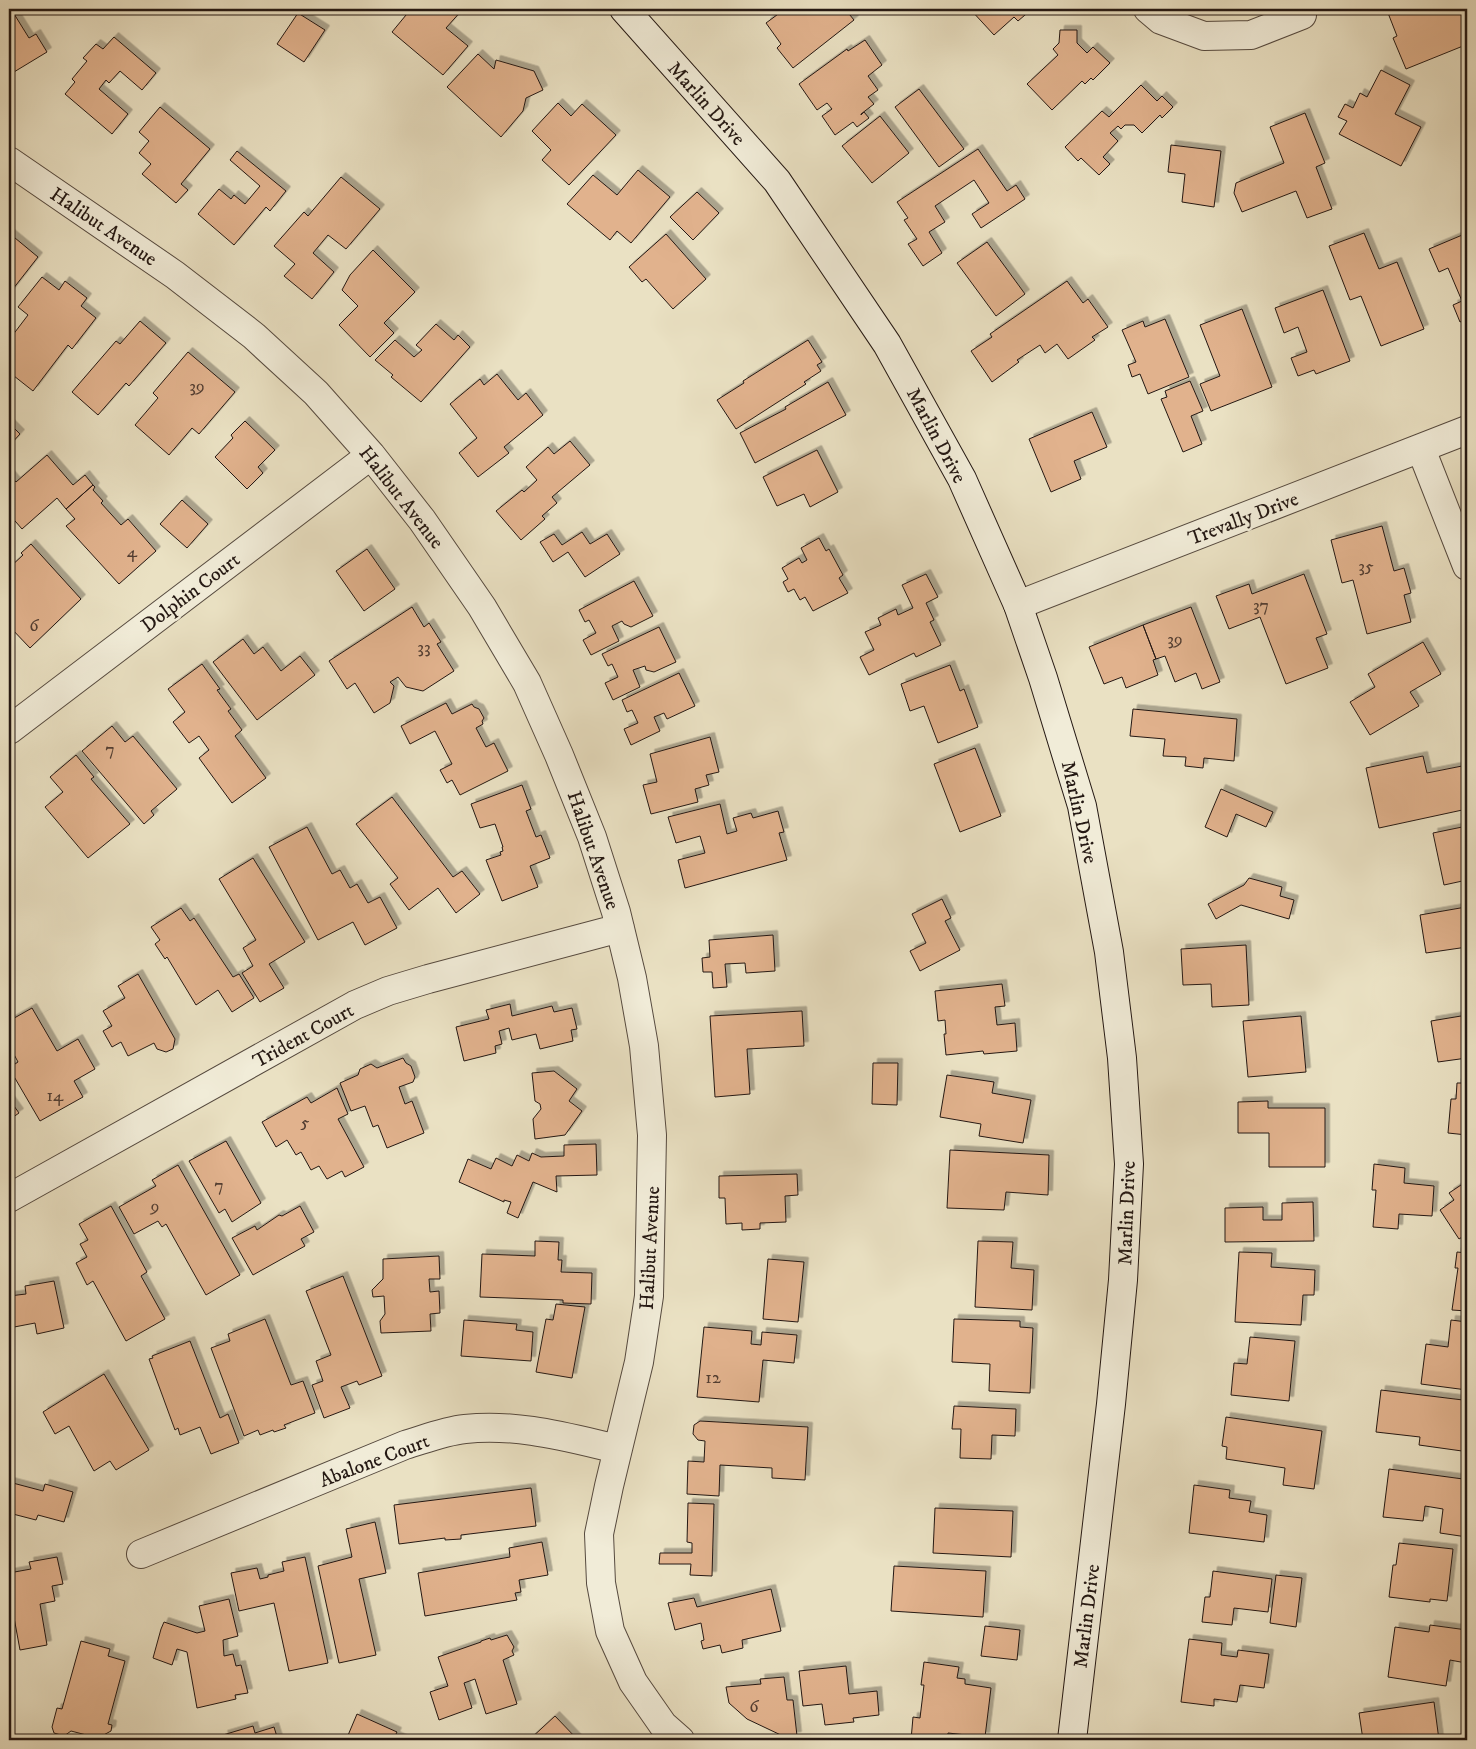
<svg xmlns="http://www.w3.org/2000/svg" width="1476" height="1749" viewBox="0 0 1476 1749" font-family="'IM FELL DW Pica',serif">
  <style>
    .building { fill: #e1b28d; stroke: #241813; filter: url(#shadow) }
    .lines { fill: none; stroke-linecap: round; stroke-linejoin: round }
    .street-casing { stroke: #564a3f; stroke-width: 30 }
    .secondary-casing { stroke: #241813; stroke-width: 30 }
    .street { stroke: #f1ecd8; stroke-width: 28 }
    .secondary { stroke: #f1ecd8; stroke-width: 28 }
    .labels { text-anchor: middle; stroke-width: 5; stroke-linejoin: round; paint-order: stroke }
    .number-label { font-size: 18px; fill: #533e32 }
    .street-label { font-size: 20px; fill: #241813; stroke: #f1ecd8 }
  </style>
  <defs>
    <filter id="shadow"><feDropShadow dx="4.5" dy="-4.5" stdDeviation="0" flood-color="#0004"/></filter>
  </defs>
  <rect width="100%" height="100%" fill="#eae1c3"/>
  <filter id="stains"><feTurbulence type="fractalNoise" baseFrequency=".004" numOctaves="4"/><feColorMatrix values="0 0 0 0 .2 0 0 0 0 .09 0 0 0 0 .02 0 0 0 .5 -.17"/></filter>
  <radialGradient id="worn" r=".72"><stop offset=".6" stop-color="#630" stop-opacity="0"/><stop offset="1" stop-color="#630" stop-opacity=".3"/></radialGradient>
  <path class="building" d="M9,9H11L29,38L36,34L47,52L9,75Z
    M411,9H463L446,28L468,46L443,75L392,32Z
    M785,9H845L854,20L793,68L777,48L781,44L766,23Z
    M970,9H1032L1018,21L1014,17L994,35Z
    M1398,9H1467V57L1463,46L1406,69L1393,38L1397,36L1388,13Z
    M298,13L325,30L304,62L277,44Z
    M1060,30H1077V43L1087,53L1093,47L1110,63L1093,80L1091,78L1085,84L1082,81L1052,110L1027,84L1058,55L1053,49L1059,43Z
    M114,37L156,73L142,90L120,71L109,83L106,80L99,89L128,114L112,134L65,94L75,82L72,79L87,61L83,58L96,44L103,49Z
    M865,40L882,65L868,76L878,90L868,97L874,104L861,114V115L864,112L869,118L857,127L853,122L835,135L822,116L832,109L827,103L817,110L799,84L847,49L848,51Z
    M478,54L494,69L496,60L534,71L543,90L526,98L523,111L501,137L447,87Z
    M1381,70L1410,85L1395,114L1421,127L1401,166L1339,134L1347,121L1338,117L1345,104L1353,108L1360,93L1367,97Z
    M1141,85L1157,101L1162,96L1173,107L1162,118L1160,115L1142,133L1134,125H1125L1121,129L1118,126L1110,133L1118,141L1103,157L1110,164L1099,175L1081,158L1078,161L1065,147L1102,111L1109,117Z
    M919,89L964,149L939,167L895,107Z
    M558,103L571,116L582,104L616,135L569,185L542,160L551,150L532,131Z
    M160,107L210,149L181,184L188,190L176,203L142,174L151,164L139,153L149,141L139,132Z
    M1305,113L1325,163L1316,167L1332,209L1307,218L1296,191L1242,212L1234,193L1236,183L1284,163L1270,127Z
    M880,116L909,153L872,183L842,146Z
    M1171,145L1221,151L1214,207L1182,202L1185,174L1168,172Z
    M978,149L1007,191L1016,185L1025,199L981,228L972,214L989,203L974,180L935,206L945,222L929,232L942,253L923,266L908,244L917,239L904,220L908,218L897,202Z
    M237,151L286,191L270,211L266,207L234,245L198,214L219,189L231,199L234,195L245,204L260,186L230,160Z
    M638,170L670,197L631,243L617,231L610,240L567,204L593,175L617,195Z
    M341,177L380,209L346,249L328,235L313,253L334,272L312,299L284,276L295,264L274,246L304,212L308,216Z
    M697,192L719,213L693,240L670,217Z
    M9,233L38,257L9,294Z
    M1364,233L1379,269L1397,262L1424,329L1381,346L1361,296L1350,300L1329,246Z
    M1467,233V319L1460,322L1453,305L1462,301L1448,268L1439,272L1429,249Z
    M666,234L706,279L673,309L646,279L642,282L629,267Z
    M987,242L1025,294L996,316L957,263Z
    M373,250L415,292L384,323L394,333L370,357L339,325L358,306L342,290L350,275Z
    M42,277L59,290L65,281L87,298L81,306L96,318L72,349L68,345L33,391L9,372V340L28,315L18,307Z
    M1067,281L1083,303L1088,299L1108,327L1092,337L1095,340L1068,359L1057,344L1045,353L1040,345L1017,360L1019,362L992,382L971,351L992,337L990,334Z
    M1323,290L1350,361L1316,374L1314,370L1298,376L1291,358L1307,352L1298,327L1284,333L1275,308Z
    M1242,309L1272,387L1211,411L1200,384L1220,376L1200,325Z
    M1165,319L1189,377L1148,394L1140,374L1132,377L1128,365L1136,362L1122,330L1143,321L1145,327Z
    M140,321L166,343L129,386L126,383L98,415L72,392L116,341L120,344Z
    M436,324L454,340L458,335L470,347L421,402L391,377L393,375L375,360L395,340L414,357L422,350L416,345Z
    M808,340L822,362L817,365L821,371L804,382L806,384L736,429L717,400L744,383L743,381Z
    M188,352L235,392L199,434L192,428L169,455L135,425L158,398L153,393Z
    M497,374L518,400L526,393L543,415L504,447L509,453L478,477L459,453L477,438L450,404L480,379L484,385Z
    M1190,381L1203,411L1191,416L1202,444L1183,452L1161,399L1167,397L1165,391Z
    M828,382L846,415L755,463L740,433L786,409L785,407Z
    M1092,412L1107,447L1074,461L1081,479L1051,492L1029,439Z
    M245,421L275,450L258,467L263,473L247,489L215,457L233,438L231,435Z
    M9,423L20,434L9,446Z
    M570,441L590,465L552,497L557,503L542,516L545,519L521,540L496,511L522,490L524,492L537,480L526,467L548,447L554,454Z
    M817,450L838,492L810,507L804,494L777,506L763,477Z
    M47,455L73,485L85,475L93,485L66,509L57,498L22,529L9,514V474L16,482Z
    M93,485L95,487L93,490L103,501L101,503L121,525L128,519L156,551L119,584L66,526L75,519L66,509Z
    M182,500L208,524L187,548L160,524Z
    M1382,526L1394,571L1404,568L1411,593L1404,595L1411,622L1367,634L1353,580L1342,583L1331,540Z
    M582,532L590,544L607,534L620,554L585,577L568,552L553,562L540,542L554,534L562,545Z
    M819,538L826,551L829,549L843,575L839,578L848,593L813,611L805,597L800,600L794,589L788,592L783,582L788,579L782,568L799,558L802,563L807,560L801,548Z
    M31,544L81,599L30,648L9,626V585L10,584L9,582V568L23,555L21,553Z
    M367,549L395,589L364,611L336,571Z
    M926,574L938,597L926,603L934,620L930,622L941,645L916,657L914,653L869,675L860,657L874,650L865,632L881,625L878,618L896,609L898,615L913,608L902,585Z
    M1304,574L1327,634L1316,638L1328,668L1286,684L1260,617L1229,629L1216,596L1249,584L1252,594Z
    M634,581L653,616L631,627L624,624L622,621L612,626L619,641L591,655L583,640L596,633L589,620L585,622L579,610Z
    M412,607L424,627L429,623L441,642L437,644L454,671L423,691L406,687L398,677L390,682L394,686L390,703L374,713L355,683L347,689L329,661Z
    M1191,607L1220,682L1202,689L1196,673L1175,682L1165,656L1156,659L1143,625Z
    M1143,625L1156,659L1153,660L1158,675L1126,688L1122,677L1104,684L1089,647Z
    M659,627L676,662L654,672L646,670L645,666L633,670L640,687L613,700L605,683L618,677L612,664L608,666L602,654Z
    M243,639L254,654L263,647L281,671L300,656L315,675L257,720L213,662Z
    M1423,642L1441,674L1410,692L1419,706L1370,735L1350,702L1375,687L1368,674Z
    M202,664L220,689L217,690L231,709L228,711L242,730L235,736L266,778L232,803L199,758L209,750L199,736L189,743L173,722L185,712L168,689Z
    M950,665L960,691L964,689L978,727L938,743L924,706L910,711L901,684Z
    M679,673L695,706L667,719L664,713L654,717L660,731L631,745L624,729L638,723L632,710L627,712L622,700Z
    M446,703L452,714L472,704L474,707L479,709L484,718L482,721L483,724L476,728L486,747L494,743L508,771L460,795L452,780L447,783L440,770L452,764L435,731L410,744L401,726Z
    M1133,709L1237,719L1234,761L1204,758L1203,768L1185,766L1186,757L1163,756L1165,739L1130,736Z
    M112,726L125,742L133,736L177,789L151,811L154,815L144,824L82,751Z
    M710,737L719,772L706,775L709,785L695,789L698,802L651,814L643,785L657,782L650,754Z
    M975,748L1001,816L960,832L934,764Z
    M76,755L94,777L91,779L130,824L88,858L45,807L63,792L50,777Z
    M1423,756L1427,773L1467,765V809L1379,828L1366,768Z
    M522,785L531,809L526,811L536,837L541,835L550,858L530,866L538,887L502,901L486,860L501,855L500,852L503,851L502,847H503L495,824L480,828L471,804Z
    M1221,789L1273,812L1266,827L1236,814L1227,837L1205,827Z
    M392,797L453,877L462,871L480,894L456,913L438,888L409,910L390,884L398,878L356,824Z
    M720,804L727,834L737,831L733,818L751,813L753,818L778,811L784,832L779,833L787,860L685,888L678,860L705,853L700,836L676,843L668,817Z
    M1467,826V880L1444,885L1433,833Z
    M307,827L332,874L340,870L350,888L357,884L368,903L380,897L397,928L365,945L353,922L318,940L269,847Z
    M253,858L305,942L269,964L284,988L260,1002L242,973L253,966L243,948L256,940L219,879Z
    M1249,878L1282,887L1280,896L1294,900L1289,919L1241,905L1216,919L1208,904L1244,885Z
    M942,899L951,918L945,921L960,950L920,971L910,951L926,943L912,914Z
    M1465,902H1467V947L1426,953L1420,915L1466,907Z
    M181,908L190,921L194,918L233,977L239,974L254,998L232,1012L218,990L196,1005L167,957L165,959L155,944L160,940L151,927Z
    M773,935L775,971L746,973L745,963L725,964L727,987L713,988L712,972H703L702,958L710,957L709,940Z
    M1246,945L1249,1005L1212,1007L1211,984L1183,985L1181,949Z
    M138,974L175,1039L173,1049L166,1052L157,1049L154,1043L128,1056L121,1042L112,1047L103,1031L112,1026L103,1011L125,998L118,986Z
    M1002,984L1005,1006L995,1007L997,1025L1015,1023L1017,1051L984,1054L983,1051L946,1055L944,1034H946L945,1020L938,1021L935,991Z
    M510,1004L512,1016L552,1006L554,1012L572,1008L577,1029L571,1030L573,1041L540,1049L536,1034L512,1040L509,1028L499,1031L502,1044L495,1046L496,1053L464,1061L456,1027L489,1019L486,1010Z
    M32,1008L57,1051L78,1039L95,1069L74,1081L83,1097L40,1121L9,1068L18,1062L9,1045V1021Z
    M802,1011L804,1046L747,1049L750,1094L715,1097L710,1016Z
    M1467,1015V1058L1438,1062L1431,1021Z
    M1301,1016L1306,1072L1248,1077L1243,1021Z
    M403,1058L406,1063L411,1066L415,1077L413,1082L399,1087L405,1104L412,1101L424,1133L387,1148L378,1125L373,1127L365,1106L351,1111L340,1083L358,1075L360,1069L371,1064L377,1068Z
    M873,1063H898L897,1105L872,1104Z
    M554,1071L577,1089L569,1101L582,1111L565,1135L535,1139L533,1119L541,1109L540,1104L535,1101L532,1073Z
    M947,1075L994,1082L992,1093L1031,1100L1023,1143L979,1136L981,1124L940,1117Z
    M1457,1083H1467V1135L1448,1133L1451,1099H1456Z
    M337,1088L348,1114L338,1119L364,1167L345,1177L342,1171L327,1179L319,1166L311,1170L301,1152L296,1155L287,1140L276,1147L262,1122L307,1097L311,1103Z
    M9,1099L19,1113L9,1120Z
    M1268,1101V1108H1325V1167H1269V1133H1238V1102Z
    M226,1141L261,1203L232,1222L225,1209L219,1213L189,1161Z
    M596,1144L597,1175L556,1176L557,1192L533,1182L518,1218L507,1213L511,1202L504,1200V1202L459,1182L468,1159L491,1169L496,1158L512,1166L517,1155L529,1161L532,1153L541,1157L564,1156V1145Z
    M950,1150L1049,1155L1048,1195L1006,1192L1004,1210L947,1208Z
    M1374,1164L1405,1168L1404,1183L1434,1186L1432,1216L1399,1214L1398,1229L1373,1227L1376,1190H1372Z
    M178,1165L240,1275L206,1295L166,1224L162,1227L158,1221L134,1234L119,1207L156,1186L152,1180Z
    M797,1174L798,1195L785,1196L786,1222L760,1223V1229L742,1230V1223L726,1224L725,1198H719V1176Z
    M1467,1181V1234L1459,1239L1440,1210L1454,1200L1449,1193Z
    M1313,1202L1314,1241L1225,1242V1208L1263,1207V1220H1282V1203Z
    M111,1206L147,1272L141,1276L165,1319L126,1341L93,1281L87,1285L76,1263L87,1257L80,1244L88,1240L79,1224Z
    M300,1206L314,1232L301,1239L305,1246L253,1275L232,1238L255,1226L257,1230L279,1215L282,1216Z
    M535,1241L559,1242L558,1260H562L561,1272L592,1273L591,1304L563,1303V1300L480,1297L482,1254L535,1256Z
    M978,1241L1013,1242L1011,1268L1034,1270L1032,1310L975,1307Z
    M1239,1252L1272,1253L1271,1267L1315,1270L1314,1295H1303L1301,1325L1235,1322Z
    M1457,1252L1467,1253V1311L1452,1310L1458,1268H1455Z
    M439,1256L440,1279H429L430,1292L439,1291L440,1313L430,1314L431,1331L381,1333L380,1321L385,1314L384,1296L373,1297L372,1290L383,1279V1259Z
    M768,1259L804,1262L798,1322L763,1319Z
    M343,1276L382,1376L359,1385L357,1381L341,1387L350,1408L324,1418L312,1385L323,1381L316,1361L331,1355L306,1291Z
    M54,1281L64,1328L37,1334L35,1323L9,1328V1296L26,1294L25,1286Z
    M556,1304L585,1307L572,1378L536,1372L546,1319L553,1320Z
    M265,1319L291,1385L303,1381L315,1413L284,1425L286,1428L274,1432L273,1430L260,1435L258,1430L244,1436L211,1348L230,1341L228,1334Z
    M954,1319L1020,1321V1327L1033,1328L1030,1393L989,1391L990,1364L952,1362Z
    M464,1320L517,1324L516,1330L533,1332L531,1361L461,1356Z
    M1451,1320L1467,1322V1390L1421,1384L1426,1344L1448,1347Z
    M704,1327L752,1331L751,1344L761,1345L762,1332L797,1335L794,1363L763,1360L759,1402L697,1397Z
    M1250,1337L1295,1341L1289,1401L1231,1395L1234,1363L1247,1364Z
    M190,1341L220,1418L228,1414L239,1443L211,1454L200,1427L180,1435L178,1428L175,1430L149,1359L153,1358L152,1356Z
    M104,1374L149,1450L116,1470L110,1461L94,1471L69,1426L55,1434L43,1412Z
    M1381,1390L1463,1400L1464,1394H1467V1423H1466L1462,1451L1419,1445L1420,1437L1376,1432Z
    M954,1406L1016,1409L1015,1436L992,1435L991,1459L960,1458L961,1429H952Z
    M1226,1417L1322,1431L1314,1489L1283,1485L1285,1468L1226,1459L1227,1447L1222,1446Z
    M700,1421L808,1427L805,1480L772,1478V1468L720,1465L719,1496L687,1494L688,1461L704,1462L705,1441L698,1440L693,1434L694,1425Z
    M1389,1469L1463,1479L1464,1471H1467V1537L1440,1533L1443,1509L1425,1506L1423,1521L1383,1517Z
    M9,1482L43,1491L45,1484L73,1492L64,1522L38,1515L36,1520L9,1513Z
    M1194,1485L1230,1490L1229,1498L1251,1501L1249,1512L1267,1515L1264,1542L1189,1533Z
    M531,1488L536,1526L461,1535V1539L445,1540V1538L399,1544L394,1505Z
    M688,1503L714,1504L712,1576L690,1575L691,1564H659L660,1553H692V1543L687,1542Z
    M935,1508L1013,1511L1011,1557L933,1553Z
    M375,1522L386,1573L359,1579L376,1655L339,1663L318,1566L352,1557L346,1529Z
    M542,1542L548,1575L519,1580L521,1592L515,1593L517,1600L425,1616L418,1573L510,1557L509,1548Z
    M1399,1543L1453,1549L1447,1601L1430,1599V1602L1389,1597L1393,1565H1396Z
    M57,1557L63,1584L52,1586L55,1601L40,1604L47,1645L20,1650L13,1612L9,1613V1573L31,1569L29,1562Z
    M305,1557L328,1663L289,1671L274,1603L239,1611L231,1573L257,1568L260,1579L268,1577V1575L284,1571L282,1562Z
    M894,1566L986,1571L983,1617L891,1611Z
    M1213,1571L1272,1579L1268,1612L1234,1608L1232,1625L1202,1622L1205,1597H1210Z
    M1276,1575L1302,1578L1296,1627L1270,1623Z
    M771,1589L781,1631L742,1640L743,1648L722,1653L720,1645L703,1649L701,1641L704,1640L701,1623L675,1630L668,1603L694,1598L697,1607Z
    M229,1599L238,1636L223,1640L224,1656L233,1654L236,1666L241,1665L248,1693L235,1695L236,1699L197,1708L187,1652L177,1649L172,1665L153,1658L161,1629L164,1622L197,1633L205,1631L199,1606Z
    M1430,1625L1467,1630L1466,1663L1450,1660L1446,1686L1388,1677L1395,1627L1429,1632Z
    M985,1626L1020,1630L1017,1660L981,1656Z
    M507,1635L514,1647L512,1651L514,1655L503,1660L517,1704L486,1714L475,1679L464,1683L472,1708L439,1720L430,1692L448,1686L438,1657L481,1642V1641L490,1638L491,1640Z
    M1189,1639L1222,1643L1221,1655L1237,1657L1238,1650L1269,1654L1264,1688L1240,1685L1237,1702L1214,1699V1706L1181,1702Z
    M81,1641L110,1649L108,1656L125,1661L108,1724L112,1725L111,1731L98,1738L71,1731L64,1736L54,1733L52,1727L57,1708L62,1709Z
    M924,1662L959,1667L957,1678L965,1679V1684L991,1688L985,1737L948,1733L947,1740H911L913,1717L920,1718L924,1685H921Z
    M846,1666L849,1694L877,1691L879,1715L853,1718L854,1722L825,1725L822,1704L803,1706L799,1671Z
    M784,1677L787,1700H793L797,1736L785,1737L747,1719L729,1703L726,1687L761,1684L760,1679Z
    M1434,1702L1439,1740H1363L1359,1713Z
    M357,1714L397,1732L395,1736L404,1740H346Z
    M555,1716L578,1740H529Z
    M253,1726L255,1733L274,1727L278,1740H225L223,1735Z"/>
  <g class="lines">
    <defs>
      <path id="street" d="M1148,9L1161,20L1204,36L1251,35L1302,15
        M9,161L175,275L254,336L316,393L371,455L422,520L482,607L527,683L559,755L592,837L616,912L632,978L644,1046L652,1135L649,1296L639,1362L609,1486L599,1534L601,1583L610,1631L633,1682L663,1725L680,1740
        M1421,449L1467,566
        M1018,605L1467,430
        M9,730L371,455
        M9,1198L355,1005L388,991L428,979L620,928
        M141,1554L405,1445C425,1439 445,1431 465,1429C517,1423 569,1438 618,1449"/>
      <path id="secondary" d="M624,9L777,181L887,344L962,479L1018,605L1043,678L1082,806L1109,952L1122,1058L1129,1164L1123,1280L1111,1404L1072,1740"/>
    </defs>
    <use href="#street" class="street-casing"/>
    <use href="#secondary" class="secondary-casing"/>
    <use href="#street" class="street"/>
    <use href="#secondary" class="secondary"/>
  </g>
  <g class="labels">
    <g class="number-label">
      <text x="197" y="392">39</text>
      <text x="132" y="557">4</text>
      <text x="1366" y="572">35</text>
      <text x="1261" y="611">37</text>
      <text x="34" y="631">6</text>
      <text x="1175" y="645">39</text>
      <text x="424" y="653">33</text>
      <text x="110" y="755">7</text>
      <text x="55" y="1101">14</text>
      <text x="305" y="1128">5</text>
      <text x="219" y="1191">7</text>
      <text x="155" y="1212">9</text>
      <text x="713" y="1383">12</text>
      <text x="754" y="1712">6</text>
    </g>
    <g class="street-label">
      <text transform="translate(707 103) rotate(48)" y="7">Marlin Drive</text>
      <text transform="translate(104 226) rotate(34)" y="7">Halibut Avenue</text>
      <text transform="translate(937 435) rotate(62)" y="7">Marlin Drive</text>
      <text transform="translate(402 497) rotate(52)" y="7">Halibut Avenue</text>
      <text transform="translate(1243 518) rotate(-21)" y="7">Trevally Drive</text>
      <text transform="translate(190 592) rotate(-37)" y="7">Dolphin Court</text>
      <text transform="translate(1080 812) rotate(77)" y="7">Marlin Drive</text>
      <text transform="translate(594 850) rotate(71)" y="7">Halibut Avenue</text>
      <text transform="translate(303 1035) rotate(-29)" y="7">Trident Court</text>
      <text transform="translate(1126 1213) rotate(-88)" y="7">Marlin Drive</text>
      <text transform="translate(649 1248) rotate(-87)" y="7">Halibut Avenue</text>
      <text transform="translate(374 1460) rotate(-21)" y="7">Abalone Court</text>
      <text transform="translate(1086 1616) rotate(-83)" y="7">Marlin Drive</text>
    </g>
  </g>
  <rect width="1476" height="1749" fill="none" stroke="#eae1c3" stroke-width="30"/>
  <rect x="10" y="10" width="1456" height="1729" fill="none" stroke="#241813" stroke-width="2.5"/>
  <rect x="15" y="15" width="1446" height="1719" fill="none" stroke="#241813"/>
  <rect width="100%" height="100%" filter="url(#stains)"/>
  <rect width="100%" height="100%" fill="url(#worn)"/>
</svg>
